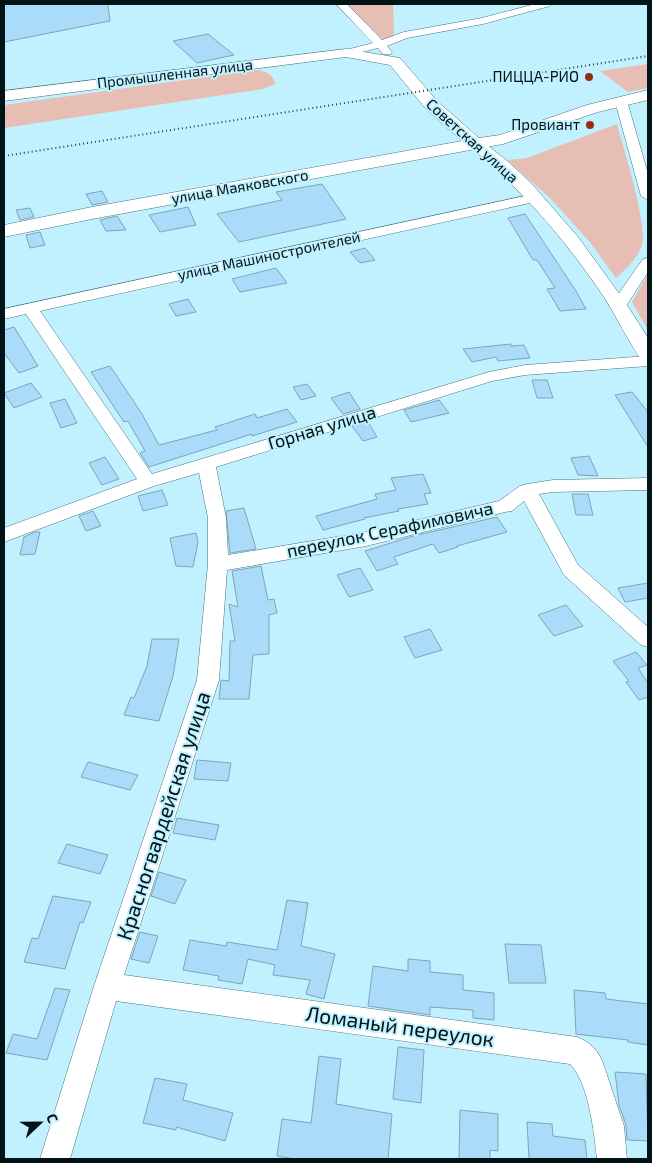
<svg xmlns="http://www.w3.org/2000/svg" width="652" height="1163" viewBox="0 0 652 1163" font-family="'Exo 2',sans-serif">
  <style>
    .green { fill: #e7beb3 }
    .building { fill: #aadbf8; stroke: #7fa4ba }
    .lines { fill: none; stroke-linecap: round; stroke-linejoin: round }
    .minor-casing { stroke: #46737d; stroke-width: 1 }
    .tertiary-casing { stroke: #46737d; stroke-width: 1 }
    .secondary-casing { stroke: #46737d; stroke-width: 1 }
    .minor { fill: #fff; fill-rule: evenodd }
    .tertiary { fill: #fff; fill-rule: evenodd }
    .secondary { fill: #fff; fill-rule: evenodd }
    .rail { stroke: #283f44; stroke-width: 2; stroke-dasharray: 1 3; stroke-linecap: butt }
    .poi-dot { fill: #962d13; stroke: #c1f1fe; stroke-width: 2 }
    .labels { text-anchor: middle; stroke-width: 4; stroke-linejoin: round; paint-order: stroke }
    .far-street-label { font-size: 15px; fill: #021317; stroke: #c1f1fe }
    .far-poi-label { font-size: 15px; fill: #021317; stroke: #c1f1fe; text-anchor: end }
    .street-label { font-size: 18px; fill: #021317; stroke: #c1f1fe }
    .near-street-label { font-size: 21px; fill: #021317; stroke: #c1f1fe }
  </style>
  <rect width="100%" height="100%" fill="#c1f1fe"/>
  <path class="green" d="M346,4H393L394,33L389,46Z
    M648,64V88L628,92L600,71Z
    M256,70C265,71 274,74 275,84L263,89L4,128V105Z
    M617,124C623,147 648,225 642,245C637,259 627,268 616,278L589,241L549,197L507,160L527,158Z
    M648,274V330L632,302Z"/>
  <path class="building" d="M4,4H108L110,21L4,42Z
    M208,34L234,55L197,63L173,41Z
    M322,184L346,219L239,242L217,214L282,200L276,192Z
    M102,191L108,202L92,205L86,194Z
    M188,207L196,225L160,232L149,215Z
    M30,208L34,217L20,220L16,210Z
    M525,214L576,291L586,309L560,311L547,289L555,288L537,260H533L508,218Z
    M117,216L126,230L106,231L100,220Z
    M40,232L45,245L30,248L26,235Z
    M365,248L375,260L360,263L350,252Z
    M276,268L287,283L240,292L232,279Z
    M188,299L196,312L176,316L169,304Z
    M14,327L38,366L19,373L4,353V330Z
    M511,344V346L524,345L530,358L498,361L496,357L472,362L463,349Z
    M110,366L142,414L159,445L217,430L215,427L255,414L257,418L287,409L297,422L252,436V434L149,467L140,453L145,451L128,421L124,422L91,372Z
    M532,380H547L553,398H537Z
    M31,383L42,397L14,408L4,393Z
    M307,384L316,396L301,400L293,387Z
    M349,392L360,409L343,414L331,398Z
    M632,392L648,412V447L615,395Z
    M65,399L77,423L61,428L50,403Z
    M439,400L449,413L411,422L404,410Z
    M368,422L377,437L363,441L352,426Z
    M589,456L598,476L578,475L571,458Z
    M105,457L119,479L102,485L89,463Z
    M423,474L431,493L424,494L428,504L398,509L399,511L364,518L365,519L323,530L316,516L377,499L375,494L396,490L391,478Z
    M162,490L168,505L143,511L138,496Z
    M572,494H588L593,515H576Z
    M244,508L256,549L230,553L226,511Z
    M93,511L101,526L86,531L79,516Z
    M497,517L507,532L457,546L458,547L439,553L433,544L394,557L398,564L377,571L365,551L413,536Z
    M35,532H40L35,554L20,555L24,537Z
    M196,533L198,542L193,567L176,566L170,538Z
    M261,566L268,600L274,599L277,613L269,615V654L253,655L249,699H219L221,680L229,681L230,641H235L229,604L238,607L232,571Z
    M360,568L373,590L349,597L337,575Z
    M648,583V598L625,602L618,588Z
    M566,605L583,626L554,636L538,615Z
    M430,629L442,650L415,658L404,637Z
    M152,639H179L173,676L159,721L124,715L131,697L134,698L147,666Z
    M636,652L647,665L638,668L648,683V697L639,700L626,682L629,681L613,661Z
    M197,760L231,763L228,781L194,779Z
    M88,762L138,775L130,790L81,777Z
    M177,818L219,825L215,840L173,833Z
    M67,844L108,855L100,874L58,863Z
    M159,872L186,880L175,904L151,896Z
    M53,896L91,902L83,923L80,922L65,969L24,962L32,938L38,939Z
    M287,900L308,903L301,946L335,954L324,999L306,994L310,980L273,975L275,965L248,959L242,984L218,980L219,976L183,970L190,940L226,946L227,942L277,950Z
    M140,932L158,936L149,963L131,959Z
    M505,944L541,945L546,983H509Z
    M408,959L430,961V972L463,975V990L494,993V1020L473,1018V1010L430,1007V1015L368,1006L373,966L408,971Z
    M55,988L70,990L47,1060L6,1053L13,1034L37,1039Z
    M574,990L605,993L606,999L648,1004V1045L628,1042V1040L576,1034Z
    M398,1047L424,1050L421,1103L393,1099Z
    M319,1056L341,1059L336,1104L392,1114L388,1159H295L277,1156L282,1119L311,1123Z
    M615,1072L646,1074L648,1141L627,1140L626,1125L619,1105Z
    M155,1078L187,1084L183,1100L233,1113L225,1141L176,1127V1130L143,1123Z
    M460,1110L498,1114V1151L490,1150V1159H459Z
    M527,1122L552,1124L553,1136L585,1140L587,1159H529Z"/>
  <g class="lines">
    <defs>
      <path id="minor" d="M336,4H347L382,40L404,32L482,18L535,4H551L550,6L483,24L407,38L387,46L392,52L391,54H383L378,48L346,56L341,53L342,51L373,43Z
        M621,97L627,101L648,174V200L641,196L615,101Z
        M534,194L541,198L539,201L40,311L152,474L489,372L525,365L648,356V366L525,375L492,381L216,467L226,518L228,555L366,532L499,501L520,486L527,484L553,480L648,478V490L553,492L539,494L578,565L648,627V647L641,645L564,575L524,501L512,511L505,512L366,546L227,570L219,680L124,975L577,1037C590,1042 598,1050 603,1063L624,1126L627,1159H597C594,1133 589,1083 570,1064L116,1001L70,1159H40L94,986L197,680L208,564V518L199,473L154,486L4,542V528L137,479L26,314L4,319V309Z
        M648,258V272L626,306L623,309H613L610,306L643,259Z"/>
      <path id="tertiary" d="M476,139L482,141L506,160L531,183L578,237L623,299L648,338V361L641,359C627,340 617,317 604,297C566,241 523,190 470,147L468,144L470,141Z"/>
      <path id="secondary" d="M346,49L400,58L438,102L479,138L500,135L587,105L648,90V100L598,112L503,144L92,219L4,237V225L92,207L462,141L426,109L390,65L346,57L4,101V91Z"/>
    </defs>
    <use href="#minor" class="minor-casing"/>
    <use href="#tertiary" class="tertiary-casing"/>
    <use href="#secondary" class="secondary-casing"/>
    <use href="#minor" class="minor"/>
    <use href="#tertiary" class="tertiary"/>
    <use href="#secondary" class="secondary"/>
    <path class="rail" d="M4,156L648,56"/>
  </g>
  <g class="poi-dot">
    <circle cx="589" cy="77" r="5"/>
    <circle cx="590" cy="125" r="5"/>
  </g>
  <g class="labels">
    <g class="far-street-label">
      <text transform="translate(175 74) rotate(-7)" y="5">Промышленная улица</text>
      <text transform="translate(472 141) rotate(42)" y="5">Советская улица</text>
      <text transform="translate(240 187) rotate(-10)" y="5">улица Маяковского</text>
      <text transform="translate(269 256) rotate(-12)" y="5">улица Машиностроителей</text>
    </g>
    <g class="far-poi-label">
      <text x="579" y="82">ПИЦЦА-РИО</text>
      <text x="580" y="130">Провиант</text>
    </g>
    <g class="street-label">
      <text transform="translate(322 428) rotate(-17)" y="6">Горная улица</text>
      <text transform="translate(390 530) rotate(-12)" y="6">переулок Серафимовича</text>
    </g>
    <g class="near-street-label">
      <text transform="translate(164 816) rotate(-72)" y="7">Красногвардейская улица</text>
      <text transform="translate(400 1027) rotate(8)" y="7">Ломаный переулок</text>
    </g>
  </g>
  <rect width="652" height="1163" fill="none" stroke="#021317" stroke-width="10"/>
  <g transform="translate(40 1123) rotate(68)" stroke="#c1f1fe" stroke-width="4" paint-order="stroke">
  <path d="M0-4L9 19L0 12L-9 19Z" fill="#021317"/>
  <text y="-8" font-size="14" font-weight="bold" text-anchor="middle" fill="#021317">С</text>
  </g>
</svg>
